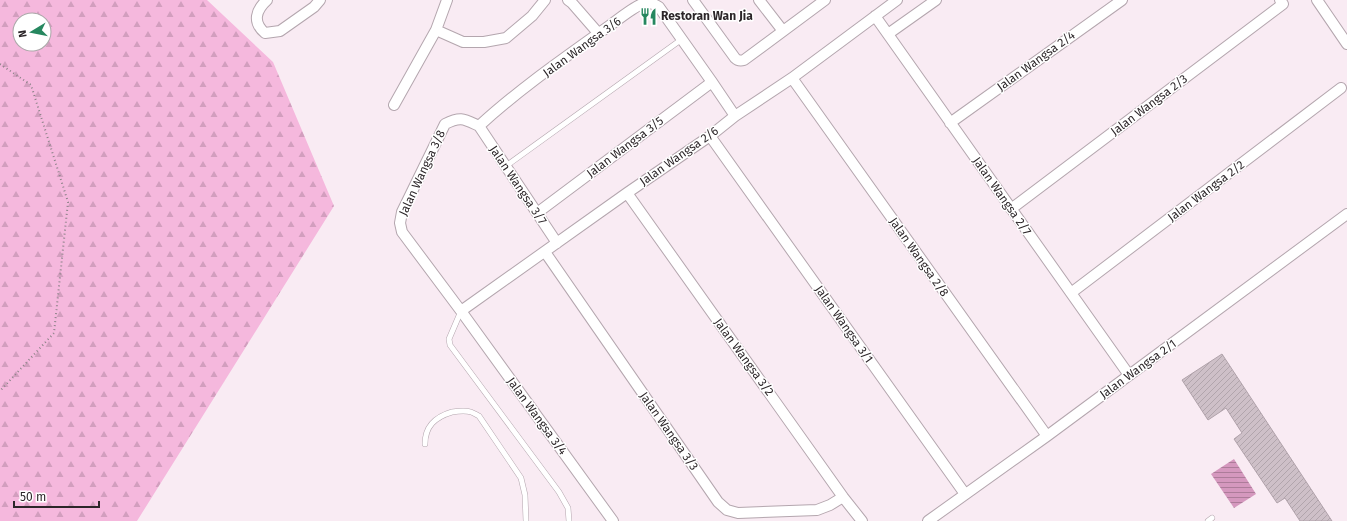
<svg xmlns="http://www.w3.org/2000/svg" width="1347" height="521" viewBox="0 0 1347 521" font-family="'Fira Sans',sans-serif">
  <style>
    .forest { fill: url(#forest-firs); fill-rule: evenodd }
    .water { fill: url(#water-rules) }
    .building { fill: url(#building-hatch); stroke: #b0a2aa }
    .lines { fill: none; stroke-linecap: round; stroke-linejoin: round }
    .lane-casing { stroke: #b4a6ae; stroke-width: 6 }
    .street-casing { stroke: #b4a6ae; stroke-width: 12 }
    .path { stroke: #8c8288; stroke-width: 2; stroke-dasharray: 1 3; stroke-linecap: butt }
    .lane { stroke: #fff; stroke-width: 5 }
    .street { stroke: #fff; stroke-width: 10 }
    .labels { text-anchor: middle; stroke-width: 3; stroke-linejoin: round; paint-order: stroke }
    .poi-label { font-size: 12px; font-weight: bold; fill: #2c2629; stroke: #fff; text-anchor: start }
    .street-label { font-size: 12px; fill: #2c2629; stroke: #fff }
  </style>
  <defs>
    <pattern id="forest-firs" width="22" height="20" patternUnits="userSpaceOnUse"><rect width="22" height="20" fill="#f5b8dd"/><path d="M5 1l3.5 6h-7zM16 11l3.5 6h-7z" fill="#d29ebe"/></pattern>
    <pattern id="water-rules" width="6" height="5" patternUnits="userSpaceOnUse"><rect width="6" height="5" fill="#d598be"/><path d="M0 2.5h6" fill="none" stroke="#ad7c9a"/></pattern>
    <pattern id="building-hatch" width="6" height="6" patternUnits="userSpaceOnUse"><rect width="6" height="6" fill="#cec0c8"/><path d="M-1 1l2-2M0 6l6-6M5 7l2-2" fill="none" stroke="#b1a5ac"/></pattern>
  </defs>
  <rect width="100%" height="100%" fill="#f9ebf3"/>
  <path class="forest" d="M0,0H207L273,62L334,206L137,521H0ZM20,20H44V44H20Z"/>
  <path class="water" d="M1234,459L1256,494L1234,508L1211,474Z"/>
  <path class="building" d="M1222,354L1332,521H1300L1285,498L1277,503L1234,439L1242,433L1226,408L1208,420L1182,380Z"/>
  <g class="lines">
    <defs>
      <path id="lane" d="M506,166L682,39
        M461,311L449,339L450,345L559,492L568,508L569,521
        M425,444C425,426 435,417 452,412C458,411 465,410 471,412C474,413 477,415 479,416L521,478L525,495L526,521
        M1208,521L1212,518"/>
      <path id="street" d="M267,0C256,10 252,22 265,33L280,31L314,7L320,0
        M568,0L572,3L599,34
        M693,0L735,58C738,61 740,61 744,60L825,0
        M759,0L783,31
        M1317,0L1347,44
        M875,16L1129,375
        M436,30L463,42H484L506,38L532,16L545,0
        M888,34L936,0
        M792,78L1047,436
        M394,105L436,30L447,0
        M950,123L1122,0
        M479,126C464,119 461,116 445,124L402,212L400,223L402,232L461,311L613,521
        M479,126C517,91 560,61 602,31C613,24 631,8 642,4C649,2 653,3 659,7L712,82L735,116
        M479,126L557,243
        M710,136L965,494
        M627,193L843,497L862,521
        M1011,209L1283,4L1280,0
        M537,213L712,82
        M545,252L718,502L727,510L738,513L817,510L830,505L843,497
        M1071,293L1341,88
        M461,311L627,193L710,136L735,116L792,78L897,0
        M928,521L1047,436L1347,214"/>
    </defs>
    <use href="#lane" class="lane-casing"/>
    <use href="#street" class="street-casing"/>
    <path class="path" d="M0,64L31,85L68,202L54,333L0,391"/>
    <use href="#lane" class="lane"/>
    <use href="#street" class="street"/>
  </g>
  <defs>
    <symbol id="restaurant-bare" viewBox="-9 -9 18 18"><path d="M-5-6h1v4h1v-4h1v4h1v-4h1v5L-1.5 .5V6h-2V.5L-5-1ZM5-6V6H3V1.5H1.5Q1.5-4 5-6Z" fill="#26875f" stroke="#fff" stroke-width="2.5" paint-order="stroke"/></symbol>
  </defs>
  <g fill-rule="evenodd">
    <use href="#restaurant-bare" x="636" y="4" width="25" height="25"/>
  </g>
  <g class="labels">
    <g class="poi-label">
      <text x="661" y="20">Restoran Wan Jia</text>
    </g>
    <g class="street-label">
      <text transform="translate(582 47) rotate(-36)" y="4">Jalan Wangsa 3/6</text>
      <text transform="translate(1036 61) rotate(-36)" y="4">Jalan Wangsa 2/4</text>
      <text transform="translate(1149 105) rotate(-37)" y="4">Jalan Wangsa 2/3</text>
      <text transform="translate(625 147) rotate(-37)" y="4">Jalan Wangsa 3/5</text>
      <text transform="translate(679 156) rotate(-35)" y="4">Jalan Wangsa 2/6</text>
      <text transform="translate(422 173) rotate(-65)" y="4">Jalan Wangsa 3/8</text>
      <text transform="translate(518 185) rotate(56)" y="4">Jalan Wangsa 3/7</text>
      <text transform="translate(1206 191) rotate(-37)" y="4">Jalan Wangsa 2/2</text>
      <text transform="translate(1002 196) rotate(55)" y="4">Jalan Wangsa 2/7</text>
      <text transform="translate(919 257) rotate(55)" y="4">Jalan Wangsa 2/8</text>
      <text transform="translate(844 324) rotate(55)" y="4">Jalan Wangsa 3/1</text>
      <text transform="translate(744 357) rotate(54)" y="4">Jalan Wangsa 3/2</text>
      <text transform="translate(1138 369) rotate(-36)" y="4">Jalan Wangsa 2/1</text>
      <text transform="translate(537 416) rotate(54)" y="4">Jalan Wangsa 3/4</text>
      <text transform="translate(669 431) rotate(55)" y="4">Jalan Wangsa 3/3</text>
    </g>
  </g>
  <g transform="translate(32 32) rotate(260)"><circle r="19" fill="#ffffff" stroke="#aba8a9"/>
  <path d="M0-3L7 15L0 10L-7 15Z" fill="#26875f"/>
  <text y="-6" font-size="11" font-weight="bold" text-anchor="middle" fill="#2c2629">N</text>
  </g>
  <path d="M14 501v6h85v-6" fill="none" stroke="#2c2629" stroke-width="2"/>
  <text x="20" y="501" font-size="12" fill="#2c2629" stroke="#ffffff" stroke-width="3" paint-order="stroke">50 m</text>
</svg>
